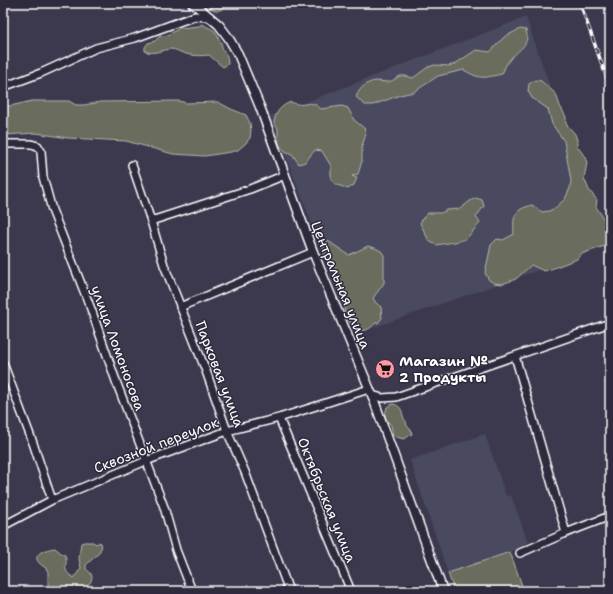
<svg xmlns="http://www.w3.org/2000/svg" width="613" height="594" viewBox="0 0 613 594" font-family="'Shantell Sans',sans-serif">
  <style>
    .built { fill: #49485f }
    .green { fill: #6a6c5d; stroke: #b4b6ae }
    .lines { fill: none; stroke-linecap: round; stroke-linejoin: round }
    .minor-casing { stroke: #fff; stroke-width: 10 }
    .tertiary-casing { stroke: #fff; stroke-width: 11 }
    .minor { stroke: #2f2a3d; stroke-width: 7 }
    .tertiary { stroke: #2f2a3d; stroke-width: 8 }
    .rail-casing { stroke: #fff; stroke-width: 3.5 }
    .rail { stroke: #2f2a3d; stroke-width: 2; stroke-dasharray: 6; stroke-linecap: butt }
    .labels { text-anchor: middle; stroke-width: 3; stroke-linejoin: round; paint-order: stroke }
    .street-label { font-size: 14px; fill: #fff; stroke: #2f2a3d }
    .poi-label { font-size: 14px; font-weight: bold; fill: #fff; stroke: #2f2a3d; text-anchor: start }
  </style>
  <rect width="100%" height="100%" fill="#3c394f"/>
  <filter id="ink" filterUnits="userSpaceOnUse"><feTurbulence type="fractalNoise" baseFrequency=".025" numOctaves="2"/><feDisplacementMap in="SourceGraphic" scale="8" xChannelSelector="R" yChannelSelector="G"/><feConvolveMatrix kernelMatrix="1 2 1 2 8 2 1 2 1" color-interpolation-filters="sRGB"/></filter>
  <g filter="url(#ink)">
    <path class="built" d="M526,17L605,247L355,334L270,116Z
      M485,434L506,496L511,495L529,545L448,573L410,460Z"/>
    <path class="green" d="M203,3H227C225,9 221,10 216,11Z
      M202,24L215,31L221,43L223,50L227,56L228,64L223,67L209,55C201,56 193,56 186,54C181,53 176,49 171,49C162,50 152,55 145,51V47L148,43L155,41L160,36L168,35L180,28L199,26Z
      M520,29L526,30C531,47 516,50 508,62C505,66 504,70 502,74C483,78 481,80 464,70L438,76L414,92L400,95L373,105H365L356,97C359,88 368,81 377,81C380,81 384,82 387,82C400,80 395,72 413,78L428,67L435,65L449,66L455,64L476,50L490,52L504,37Z
      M535,80L541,81L556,94L560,106L566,117V124L575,134L577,140V146L585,157L587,163L584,178L589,190L597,200L596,207C605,219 610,230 607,245L581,254L577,259L551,269L544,271L531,265L516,279L502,284L494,283L489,280L485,273L491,245L497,239L503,240L514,234C513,217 513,210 532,205L542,212L549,211L555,208L565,199L570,188L571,181L564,141L552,124L548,109L532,98L528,91L529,84Z
      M32,101H69L76,105H84L101,102L179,101L186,103L218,102L231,109L246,115L250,123L251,130L250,138L245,144L238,150L231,152L205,156L173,154L126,141L68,138L36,133L3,135V106H10Z
      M291,102C306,109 309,97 321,109L342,106L348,108L354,120L364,128L366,134L362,146V161L358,174L352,176L357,178L354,185L348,189L335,184L331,179V166L322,151L315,150L305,162L299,164L292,154L285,151L280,146L278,139V128L274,123C275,112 282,105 291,102Z
      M476,198L482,200L484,206L476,217L480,223L466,239L455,242L436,245L429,241L420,223L423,218L428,213H441L447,210L460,209L470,201Z
      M328,241L349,255L368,246L375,248L381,251L384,255V283L373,298L376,303L381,307L382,318L378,323H375C364,338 350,328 345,313C344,309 344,304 343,300C341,295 339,290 337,285C335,280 336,274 336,269L325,259L323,245Z
      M393,404C400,405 402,410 403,416C404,420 407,421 407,426L411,430L412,434L404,439L396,437L393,435L391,425L387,421L385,415L387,407Z
      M84,542H93L96,544L100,542L102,546L99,553L86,565V569C88,571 90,572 91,574C95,580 86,588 81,591H44L45,588L48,585V572L46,568C27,557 41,550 55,548L61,553L65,555C69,567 60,569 74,578L81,568L79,559L81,543Z
      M510,552L524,591H454L448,573Z"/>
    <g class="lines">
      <defs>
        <path id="minor" d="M3,87L41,73L96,48L135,38L195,16L210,17
          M3,144H31L38,146L41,151L43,177L52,210L91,309L117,384L164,507L176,550L192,591
          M132,165L151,221L164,265L206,371L227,431L245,472L289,591
          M151,221L250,189L285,175
          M180,307L313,252
          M515,356L566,533
          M3,363L33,443L52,500
          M372,395L382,398L396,397L610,323
          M279,418L351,591
          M3,526L52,500L146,461L227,431L279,418L369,389
          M520,553L566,533L610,516"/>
        <path id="tertiary" d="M192,3L199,8L219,25L228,37L238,54L260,107L313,252L372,395L443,591"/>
      </defs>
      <use href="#minor" class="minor-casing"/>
      <use href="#tertiary" class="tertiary-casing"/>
      <use href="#minor" class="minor"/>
      <use href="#tertiary" class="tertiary"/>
      <defs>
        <path id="rail" d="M580,3L610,87"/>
      </defs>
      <use href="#rail" class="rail-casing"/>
      <use href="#rail" class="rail"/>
    </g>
  </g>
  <defs>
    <symbol id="supermarket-disc" viewBox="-11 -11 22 22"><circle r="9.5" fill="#ff9aa2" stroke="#2f2a3d"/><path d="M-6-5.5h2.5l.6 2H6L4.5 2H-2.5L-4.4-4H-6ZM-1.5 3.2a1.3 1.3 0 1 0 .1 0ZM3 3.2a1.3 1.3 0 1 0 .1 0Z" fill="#111"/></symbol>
  </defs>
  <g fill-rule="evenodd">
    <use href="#supermarket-disc" x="374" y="358" width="22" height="22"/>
  </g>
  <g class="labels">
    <g class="street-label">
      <text transform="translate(341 285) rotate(68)" y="5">Центральная улица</text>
      <text transform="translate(118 348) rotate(70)" y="5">улица Ломоносова</text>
      <text transform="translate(220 374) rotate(69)" y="5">Парковая улица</text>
      <text transform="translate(156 445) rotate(-21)" y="5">Сквозной переулок</text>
      <text transform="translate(327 500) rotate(68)" y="5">Октябрьская улица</text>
    </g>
    <g class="poi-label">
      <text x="399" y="366">Магазин №<tspan x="399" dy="16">2 Продукты</tspan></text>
    </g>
  </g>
  <rect width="613" height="594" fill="none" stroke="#2f2a3d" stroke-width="16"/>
  <rect x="8" y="8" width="597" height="578" fill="none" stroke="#fff" stroke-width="1.5" filter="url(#ink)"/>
</svg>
